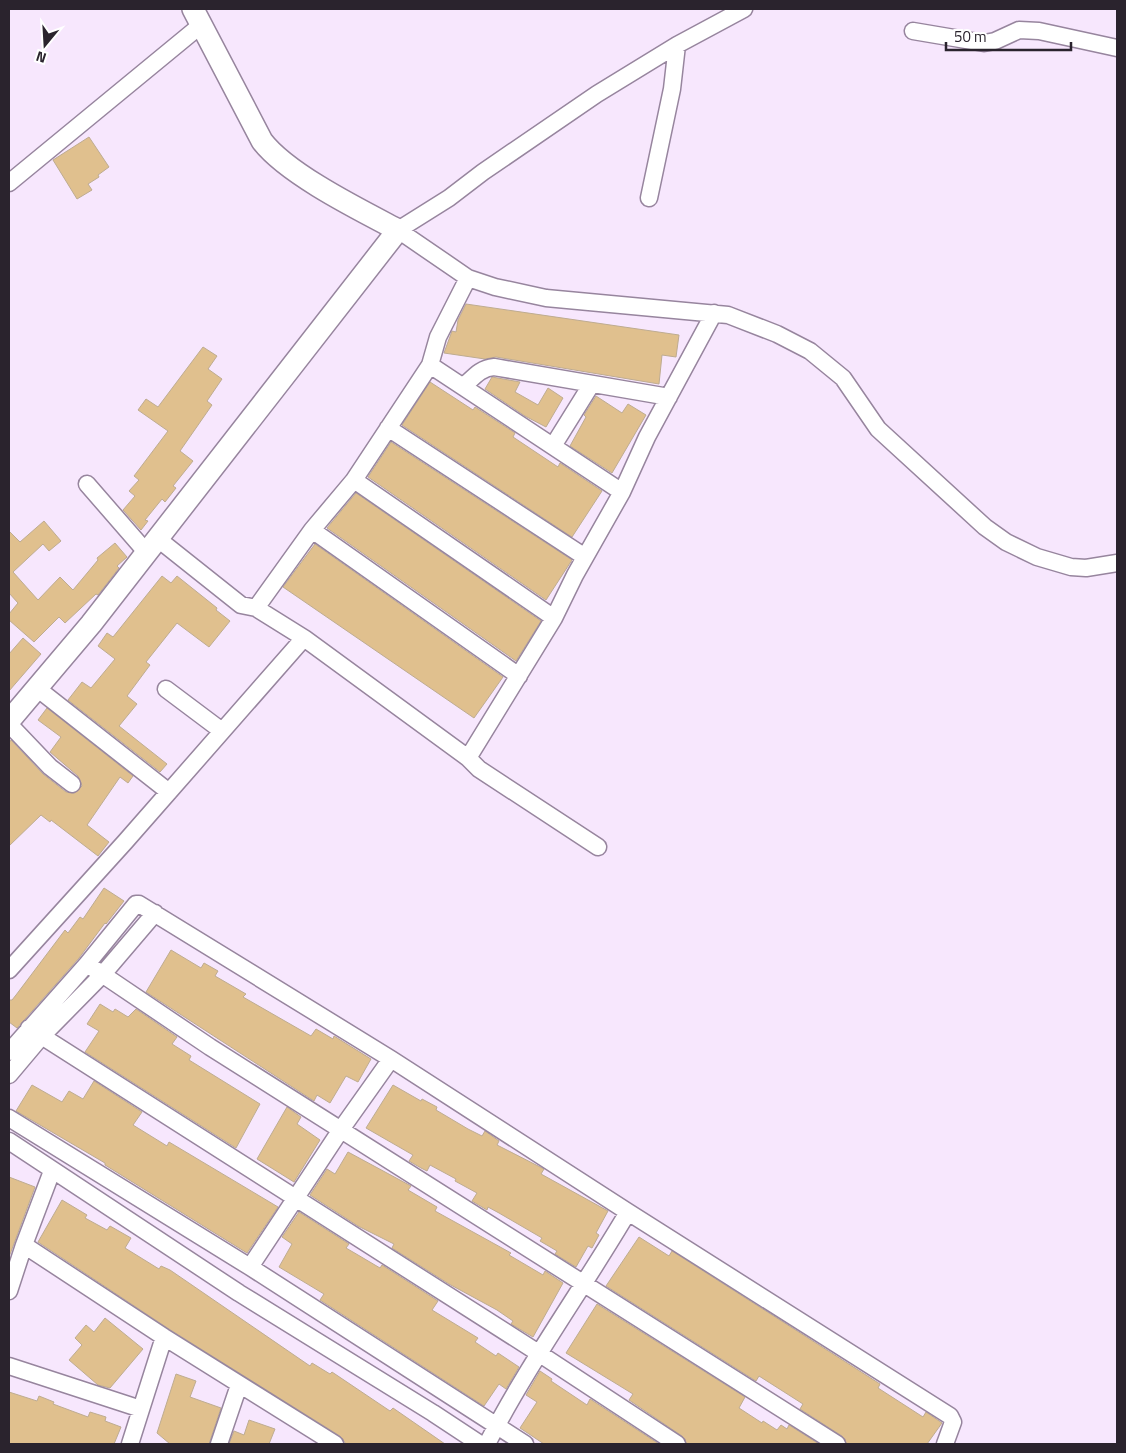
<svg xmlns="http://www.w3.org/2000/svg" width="1126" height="1453" viewBox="0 0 1126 1453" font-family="'Titillium Web',sans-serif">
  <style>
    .building { fill: #e0c08e; stroke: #beac91 }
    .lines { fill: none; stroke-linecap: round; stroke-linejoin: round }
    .minor-casing { stroke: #97859e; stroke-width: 19 }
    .tertiary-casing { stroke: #97859e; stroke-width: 24 }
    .minor { stroke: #fff; stroke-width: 16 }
    .tertiary { stroke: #fff; stroke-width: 21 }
  </style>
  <rect width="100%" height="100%" fill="#f7e7fd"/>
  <path class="building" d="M89,137L109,167L98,175L99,177L88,184L92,190L77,199L53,160Z
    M466,304L679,335L676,357L662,355L659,384L496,357L485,359L444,353L452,331L456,332L458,320Z
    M203,347L217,356L208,369L222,379L207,401L212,405L180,451L193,461L173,486L176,488L165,502L162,499L145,520L148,521L141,530L123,510L135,496L129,491L139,480L134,476L168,431L138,410L146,399L158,407Z
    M492,377L520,382L515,392L538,405L548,388L563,398L546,427L525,416L485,389Z
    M430,382L473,410L475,407L515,433L513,437L558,467L560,463L602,491L572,537L402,425Z
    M596,396L622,413L628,404L646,415L612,473L570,446L586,417L584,415Z
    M391,442L572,560L546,600L368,477Z
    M356,493L541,621L516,661L327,528Z
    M44,521L61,541L49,551L43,544L13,572L38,600L60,577L73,590L98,560L97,558L115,543L127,557L117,566L119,568L98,595L96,594L65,623L59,617L34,642L9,620V614L18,603L9,593V531L20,542Z
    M315,544L503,677L474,718L283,587Z
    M162,576L171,583L177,576L217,608L216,610L230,621L209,647L177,623L146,662L150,665L127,696L137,704L119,726L167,764L160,772L68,700L82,682L91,688L115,659L98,646L107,633L113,637Z
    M23,638L41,654L9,691V654Z
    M47,708L133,776L128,783L120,777L87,825L109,842L98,856L51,820L50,822L41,815L9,846V743L11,740L43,774L66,792L75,793L82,786L78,776L50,752L61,737L38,720Z
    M104,888L124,901L106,924L105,923L79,958L17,1028L9,1022V1000H12L16,995L65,930L68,933L80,917L83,919Z
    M171,950L201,968L204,963L218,971L215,976L246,994L243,997L311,1036L316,1029L333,1039L334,1036L371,1059L358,1082L346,1076L330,1103L317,1095L314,1101L146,992Z
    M100,1004L113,1012L115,1009L128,1017L136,1009L177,1037L172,1044L191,1056L189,1060L260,1104L236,1148L85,1052L99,1031L87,1024Z
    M94,1081L142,1112L133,1125L167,1146L169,1142L278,1207L247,1253L105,1165V1163L16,1111L32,1085L62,1102L69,1091L83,1099Z
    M393,1085L421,1101L422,1099L437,1107L436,1110L468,1129L482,1136L485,1131L499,1141L497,1145L544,1169L541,1174L608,1211L596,1233L599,1235L592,1248L588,1246L576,1267L555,1254L557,1251L540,1241L542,1238L499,1213L488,1207L487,1210L472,1201L477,1193L455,1181L456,1179L430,1165L427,1171L421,1168L409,1161L413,1155L366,1128Z
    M287,1107L301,1117L297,1124L320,1140L294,1182L257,1159Z
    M348,1152L411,1186L408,1190L437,1207L435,1211L511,1253L509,1255L543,1275L545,1271L563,1283L533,1337L511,1324L513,1321L497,1310L449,1284L392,1248L394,1244L358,1226L310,1195L327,1169L335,1174Z
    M9,1177L35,1187L9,1257Z
    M62,1200L87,1215L85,1218L107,1230L110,1226L131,1238L125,1248L159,1269L161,1266L170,1270L310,1366L312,1363L330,1374L332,1372L390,1411L393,1408L445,1444H346L340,1436L169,1329L38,1242Z
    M299,1212L349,1244L346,1248L358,1255L380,1268L382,1265L438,1301L432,1310L478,1338L475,1342L496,1356L498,1353L519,1367L506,1389L499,1384L484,1406L320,1300L324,1294L279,1267L292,1244L282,1237Z
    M639,1237L669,1256L672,1251L880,1384L878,1388L923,1417L926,1412L942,1423L927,1444H847L842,1436L800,1409L803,1404L759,1376L756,1381L606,1286Z
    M597,1304L745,1397L739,1408L762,1423L763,1421L777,1430L781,1425L787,1429L789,1425L819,1444H687L682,1436L629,1400L633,1394L566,1353Z
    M105,1318L143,1349L110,1388L98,1385L69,1360L82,1345L75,1338L86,1325L94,1332Z
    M540,1371L552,1379L551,1381L587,1405L590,1399L659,1444H544L520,1428L537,1402L526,1395Z
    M176,1374L196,1381L190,1397L221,1408L209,1444H170L157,1433Z
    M9,1392L37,1401L39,1396L54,1402L53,1404L88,1417L90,1412L106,1417L105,1421L121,1427L114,1444H9Z
    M249,1420L275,1429L269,1444H229L234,1431L244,1435Z"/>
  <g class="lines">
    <defs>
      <path id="minor" d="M744,9L677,45L597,94L483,172L449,198L398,230L468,278L495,287L546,298L728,315L777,334L810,351L843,378L878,429L985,527L1006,542L1037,557L1071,567L1086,568L1117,563
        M913,31L984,43L995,41L1019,30L1039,31L1117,48
        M9,183L201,25
        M649,198L672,89L677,45
        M430,365L622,492
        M463,387C473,378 480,368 494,367L669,397
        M388,428L585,557
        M553,446L591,385
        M354,480L554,618
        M87,484L147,553
        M312,530L519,676
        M158,539L241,605L256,608L304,638L468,758L479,769L598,847
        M256,608L312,530L354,480L430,365L438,337L468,278
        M38,689L169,792
        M166,689L222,731
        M9,724L50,767L72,784
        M468,758L554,618L575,575L622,492L647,437L714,313
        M87,964L210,1047L837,1444
        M9,970L125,842L304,638
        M29,1028L540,1354L677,1444
        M9,1052L87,964L136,904H139L391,1059L628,1212L950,1416L953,1422L945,1444
        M9,1075L41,1037L103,974L155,913
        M9,1118L250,1267L525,1444
        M9,1141L239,1293L433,1413L480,1444
        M52,1171L24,1245L164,1337L335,1444
        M250,1267L342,1128L391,1059
        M9,1291L24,1245
        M9,1366L141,1409
        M130,1444L164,1337
        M219,1444L239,1385
        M487,1444C528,1364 582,1290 628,1212"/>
      <path id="tertiary" d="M9,721L91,624L398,230C360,210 287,174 262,141L193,9"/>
    </defs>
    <use href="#minor" class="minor-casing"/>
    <use href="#tertiary" class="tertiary-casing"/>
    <use href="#minor" class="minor"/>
    <use href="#tertiary" class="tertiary"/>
  </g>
  <rect width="1126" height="1453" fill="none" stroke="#2a232d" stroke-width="20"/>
  <g transform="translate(45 45) rotate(198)" stroke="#ffffff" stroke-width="4" paint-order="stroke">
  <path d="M0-4L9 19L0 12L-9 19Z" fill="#2a232d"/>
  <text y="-8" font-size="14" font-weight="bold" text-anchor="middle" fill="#2a232d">N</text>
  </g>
  <path d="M946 42v8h125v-8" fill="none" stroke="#2a232d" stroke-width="2.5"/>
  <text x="954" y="42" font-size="15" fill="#2a232d" stroke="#ffffff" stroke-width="4" paint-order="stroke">50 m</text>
</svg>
